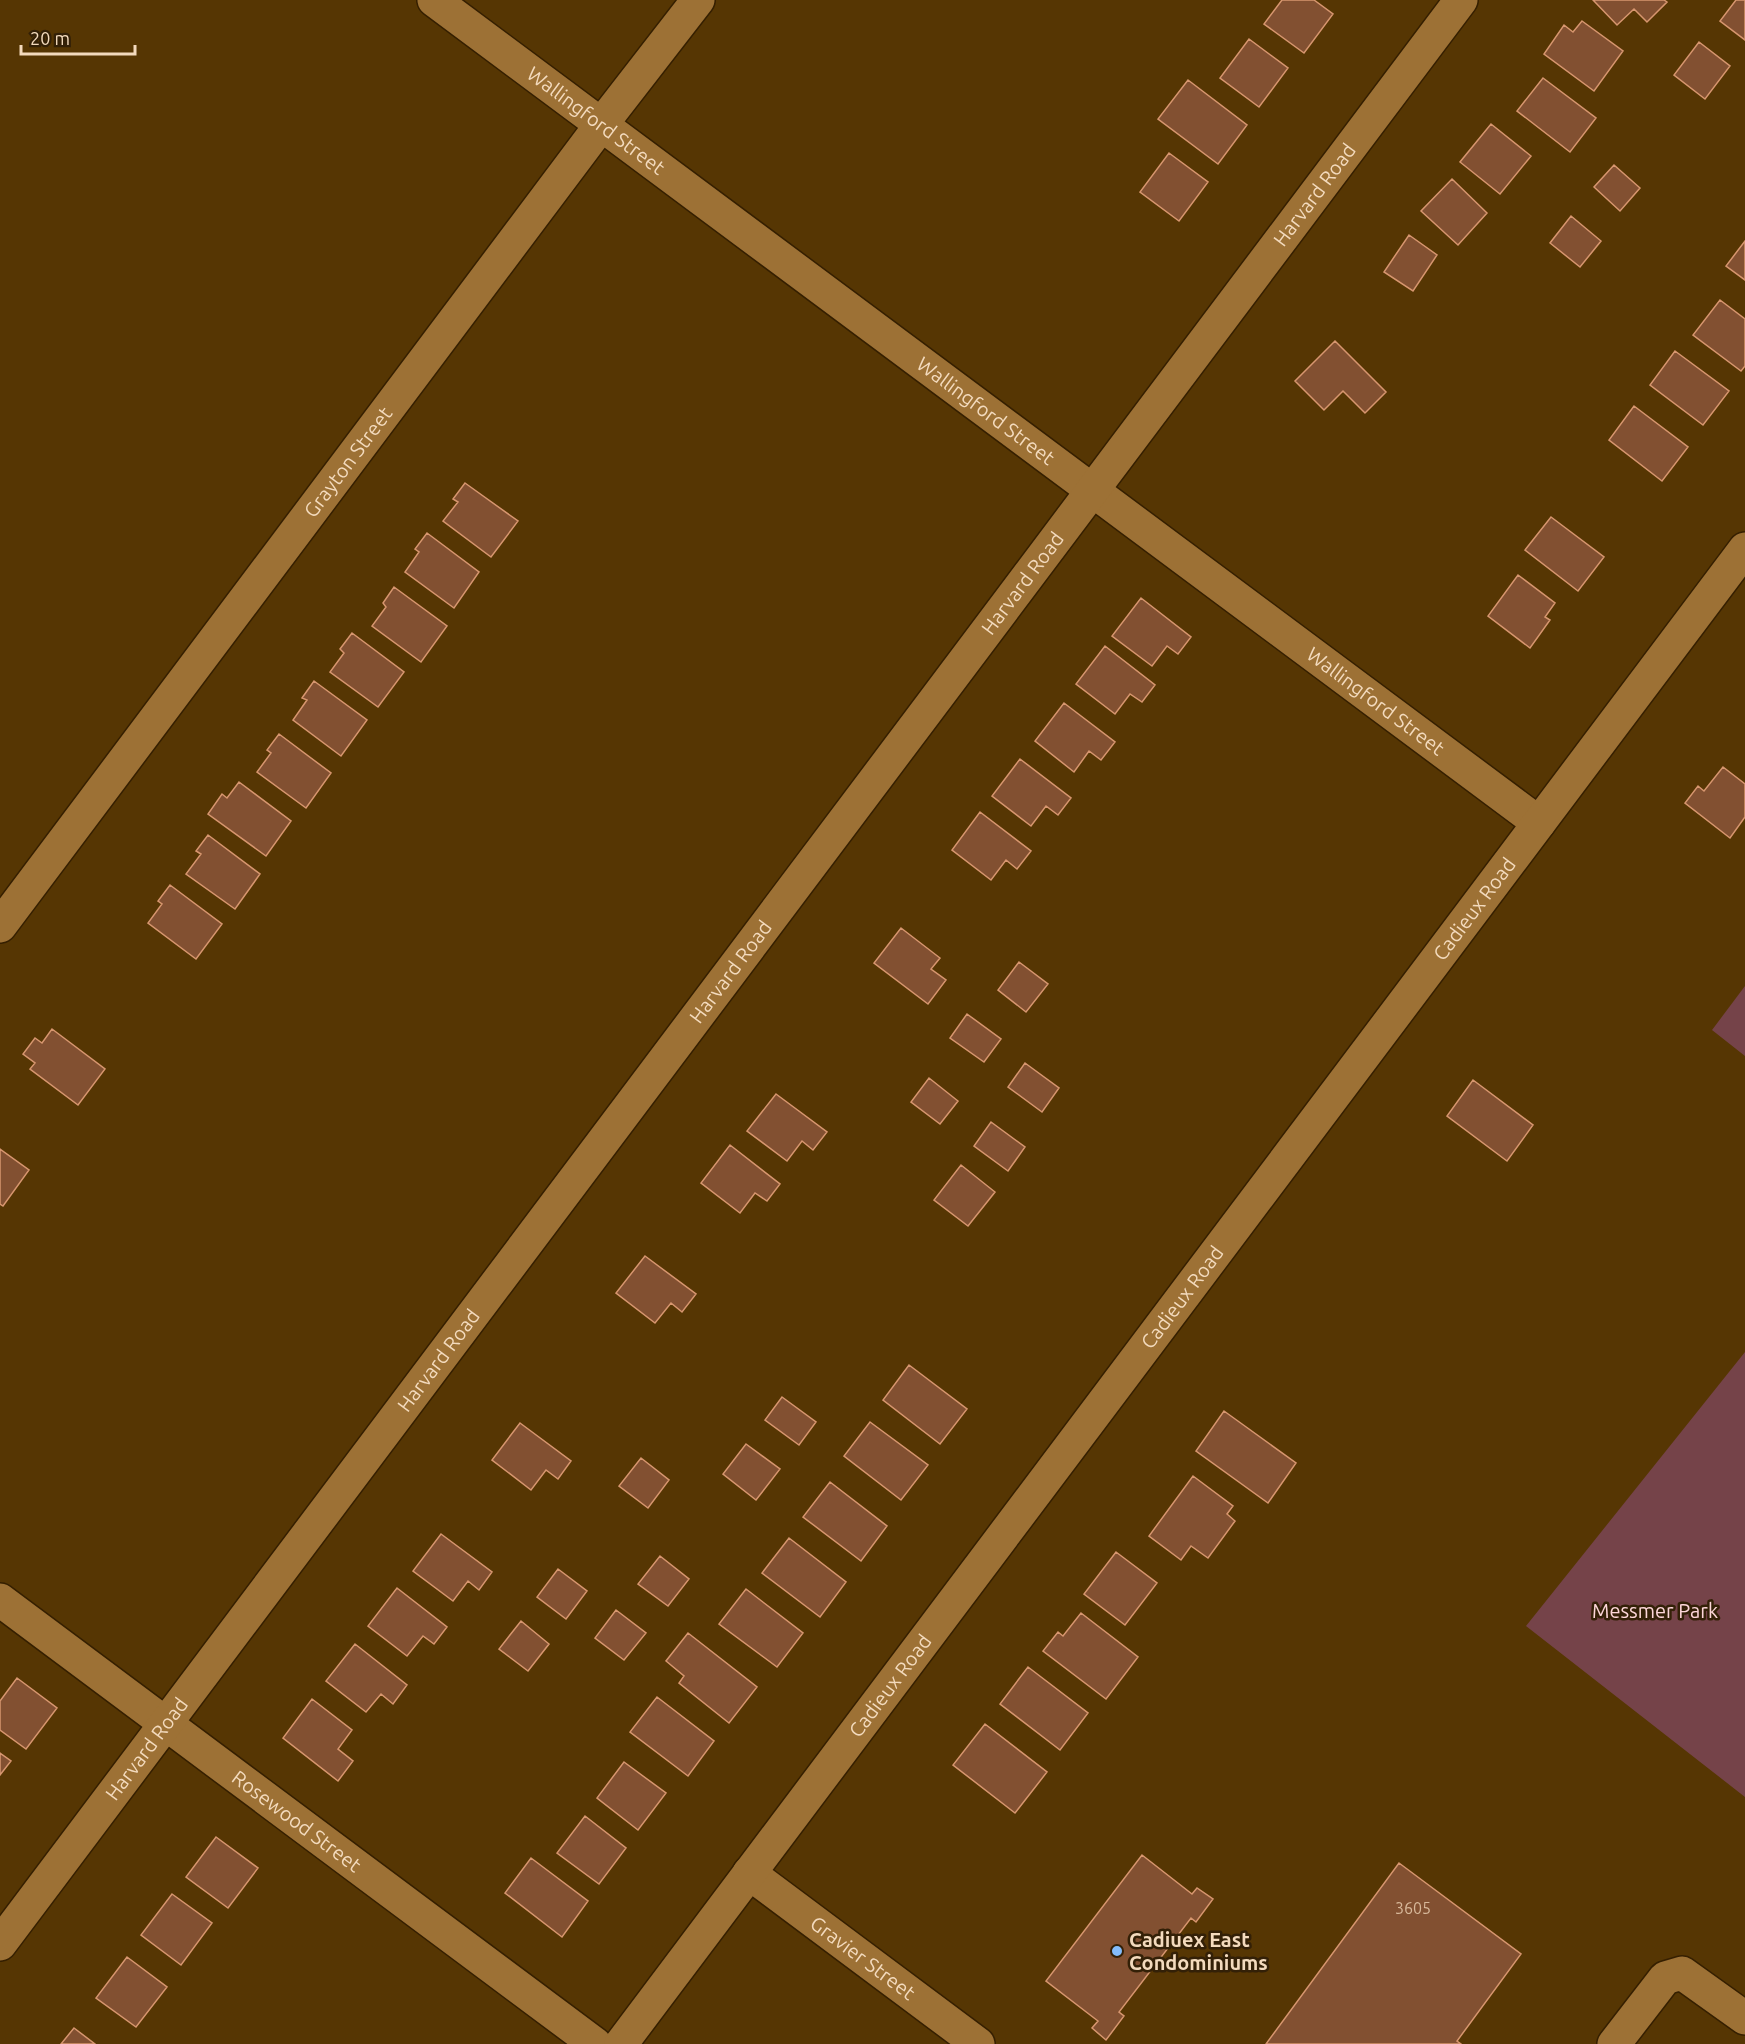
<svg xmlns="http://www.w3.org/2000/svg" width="1745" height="2044" viewBox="0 0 1745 2044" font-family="Ubuntu,sans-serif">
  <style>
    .green { fill: #754349 }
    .building { fill: #825031; stroke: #d7966f; stroke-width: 1.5 }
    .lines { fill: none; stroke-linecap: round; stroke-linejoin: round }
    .minor-casing { stroke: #351f00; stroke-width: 36 }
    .minor { stroke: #9d7135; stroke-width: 33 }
    .poi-dot { fill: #83bcfb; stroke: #332007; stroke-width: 2 }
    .labels { text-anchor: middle; stroke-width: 5; stroke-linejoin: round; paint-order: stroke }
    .number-label { font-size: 16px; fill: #d7b89a }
    .street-label { font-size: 20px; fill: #f3dabd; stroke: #332007 }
    .park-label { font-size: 20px; fill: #fdd6d9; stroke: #332007 }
    .poi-label { font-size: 20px; font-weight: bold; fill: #f3dabd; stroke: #332007; text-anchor: start }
  </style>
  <rect width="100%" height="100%" fill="#563603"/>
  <path class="green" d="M1745,986V1056L1712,1030Z
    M1745,1352V1797L1526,1626Z"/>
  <path class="building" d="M1282,0H1314L1333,14L1304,53L1264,24Z
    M1593,0H1664L1667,2L1647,22L1634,9L1617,25Z
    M1736,0H1745V40L1720,21Z
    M1582,21L1623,51L1594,91L1544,54L1564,25L1573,32Z
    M1249,39L1288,68L1259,107L1220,78Z
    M1699,42L1730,66L1705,99L1674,75Z
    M1543,78L1596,118L1570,152L1517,111Z
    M1188,80L1247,125L1218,164L1158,119Z
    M1491,124L1531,156L1500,194L1460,162Z
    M1169,153L1208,182L1179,221L1140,192Z
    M1614,165L1640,188L1620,211L1594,187Z
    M1452,179L1487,213L1458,245L1421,211Z
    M1571,216L1601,241L1580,267L1550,243Z
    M1409,235L1437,255L1413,291L1384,272Z
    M1745,241V280L1726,266Z
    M1720,300L1745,319V366L1741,371L1693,335Z
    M1335,341L1386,392L1365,413L1343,391L1324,410L1295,381Z
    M1675,351L1729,391L1703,425L1650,385Z
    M1634,406L1688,447L1662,481L1609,440Z
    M465,483L518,521L491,557L443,521L458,502L453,499Z
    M1551,517L1604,557L1578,591L1525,550Z
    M427,533L479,572L454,608L405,572L419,552L415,549Z
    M1518,575L1555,603L1545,617L1550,620L1530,648L1488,616Z
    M394,587L447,626L421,662L372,626L386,607L383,603Z
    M1141,598L1191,637L1178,654L1167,646L1152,666L1112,636Z
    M352,633L404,672L378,707L330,672L344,653L340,649Z
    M1105,646L1155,685L1142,702L1130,694L1115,714L1076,684Z
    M314,681L367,720L341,756L293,720L307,700L302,698Z
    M1064,703L1115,742L1101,760L1089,751L1074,772L1035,741Z
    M279,734L331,773L306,808L257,772L271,753L267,750Z
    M1020,759L1071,798L1058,815L1046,806L1031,826L992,796Z
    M1723,767L1745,784V817L1730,838L1685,803L1698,786L1704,791Z
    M239,782L291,821L266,856L208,814L222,794L227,798Z
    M980,812L1031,851L1017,869L1006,860L991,880L952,850Z
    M208,835L260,874L235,909L186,874L201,854L196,851Z
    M170,885L222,924L196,959L148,923L162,904L158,901Z
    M901,928L940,958L931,969L946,980L928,1004L874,963Z
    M1019,962L1048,984L1026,1012L998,990Z
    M967,1014L1001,1039L984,1062L950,1038Z
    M52,1029L105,1069L78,1105L30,1069L35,1063L23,1054L35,1038L42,1043Z
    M1025,1063L1059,1088L1042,1112L1008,1087Z
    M929,1078L958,1101L940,1124L911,1102Z
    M1473,1080L1533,1125L1507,1161L1447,1116Z
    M776,1094L827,1132L813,1150L802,1141L787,1161L747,1131Z
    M991,1122L1025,1147L1008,1171L974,1146Z
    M730,1145L780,1184L767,1201L755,1193L740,1213L701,1183Z
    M0,1149L29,1170L3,1206L0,1204Z
    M961,1165L995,1192L968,1226L934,1200Z
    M645,1256L696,1294L682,1312L671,1303L655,1323L616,1293Z
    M909,1365L967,1409L940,1444L883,1400Z
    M782,1397L816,1422L799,1445L765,1420Z
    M1224,1411L1296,1463L1268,1503L1196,1451Z
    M870,1422L928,1465L901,1500L844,1456Z
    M520,1423L571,1461L558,1479L546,1470L531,1490L492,1460Z
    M746,1444L780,1469L756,1500L723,1474Z
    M641,1458L669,1480L648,1508L619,1486Z
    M1193,1476L1233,1506L1227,1514L1235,1521L1208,1558L1191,1546L1181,1560L1149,1536Z
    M830,1482L887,1526L861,1561L803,1517Z
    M441,1534L492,1572L479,1590L468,1581L453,1601L413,1571Z
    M789,1538L846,1582L820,1617L762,1573Z
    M1116,1552L1157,1583L1125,1625L1084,1594Z
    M660,1556L689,1579L668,1606L638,1584Z
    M558,1569L587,1591L566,1619L537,1597Z
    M397,1588L447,1627L434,1644L423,1636L407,1656L368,1626Z
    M746,1589L803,1633L777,1667L719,1624Z
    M616,1610L646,1633L624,1660L595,1638Z
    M1081,1613L1138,1657L1106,1699L1043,1651L1058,1632L1063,1636Z
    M521,1621L549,1644L528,1671L499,1649Z
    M688,1633L757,1687L729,1723L679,1683L684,1676L666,1661Z
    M355,1644L407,1685L393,1704L381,1694L366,1712L326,1681Z
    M1028,1667L1088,1713L1060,1750L1000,1704Z
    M17,1678L57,1708L26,1749L0,1730V1701Z
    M657,1697L714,1741L688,1776L630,1732Z
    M312,1699L352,1730L338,1749L353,1761L338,1781L283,1738Z
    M985,1724L1047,1772L1015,1813L953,1765Z
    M0,1753L11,1761L0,1775Z
    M624,1762L666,1793L638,1830L597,1798Z
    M585,1816L626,1848L599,1884L557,1853Z
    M216,1837L258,1868L228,1908L186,1877Z
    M1142,1855L1192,1894L1197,1888L1213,1899L1196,1922L1191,1918L1119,2012L1124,2016L1106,2040L1092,2028L1098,2021L1046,1981Z
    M531,1858L588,1901L562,1937L505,1893Z
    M1399,1863L1521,1954L1457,2041L1461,2044H1266Z
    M172,1894L212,1923L181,1965L141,1935Z
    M127,1957L167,1987L136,2027L96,1998Z
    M74,2028L95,2044H61Z"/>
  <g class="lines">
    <defs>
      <g id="minor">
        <path id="s1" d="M434,0L1539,823"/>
        <path id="s2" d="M0,926L601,125L698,0"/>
        <path id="s3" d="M0,1600L595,2044"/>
        <path id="s4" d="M749,1873L978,2044"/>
        <path id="s5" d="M0,1944L1461,0"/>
        <path id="s6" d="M621,2044L1745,549"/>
        <path d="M1614,2044L1665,1978L1682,1973L1745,2018"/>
      </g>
    </defs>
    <use href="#minor" class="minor-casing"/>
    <use href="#minor" class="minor"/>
  </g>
  <circle class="poi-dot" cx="1117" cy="1951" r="6"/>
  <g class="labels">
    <g class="number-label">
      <text x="1413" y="1914">3605</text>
    </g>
    <g class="street-label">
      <text dy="7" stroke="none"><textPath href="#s1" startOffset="202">Wallingford Street</textPath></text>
      <text dy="7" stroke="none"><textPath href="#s5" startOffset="2188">Harvard Road</textPath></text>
      <text dy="7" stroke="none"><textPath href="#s1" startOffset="688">Wallingford Street</textPath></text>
      <text dy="7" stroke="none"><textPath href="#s2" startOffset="580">Grayton Street</textPath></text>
      <text dy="7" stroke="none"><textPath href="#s5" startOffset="1702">Harvard Road</textPath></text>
      <text dy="7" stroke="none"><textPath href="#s1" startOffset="1174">Wallingford Street</textPath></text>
      <text dy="7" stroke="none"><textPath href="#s6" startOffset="1420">Cadieux Road</textPath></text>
      <text dy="7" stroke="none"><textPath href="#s5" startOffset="1216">Harvard Road</textPath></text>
      <text dy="7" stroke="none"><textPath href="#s6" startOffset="934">Cadieux Road</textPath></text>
      <text dy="7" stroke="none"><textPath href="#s5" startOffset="730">Harvard Road</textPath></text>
      <text dy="7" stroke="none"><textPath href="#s6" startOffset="448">Cadieux Road</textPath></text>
      <text dy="7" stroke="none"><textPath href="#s5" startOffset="244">Harvard Road</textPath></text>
      <text dy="7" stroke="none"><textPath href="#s3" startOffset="370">Rosewood Street</textPath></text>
      <text dy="7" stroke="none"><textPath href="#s4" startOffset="142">Gravier Street</textPath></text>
    </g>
    <g class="park-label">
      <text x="1655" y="1618">Messmer Park</text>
    </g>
    <g class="poi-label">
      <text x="1129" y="1947">Cadiuex East<tspan x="1129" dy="23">Condominiums</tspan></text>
    </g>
  </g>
  <path d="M21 45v9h114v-9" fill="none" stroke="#f3dabd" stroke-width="3"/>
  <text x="30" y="45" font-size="18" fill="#f3dabd" stroke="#332007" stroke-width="4.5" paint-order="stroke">20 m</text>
</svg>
